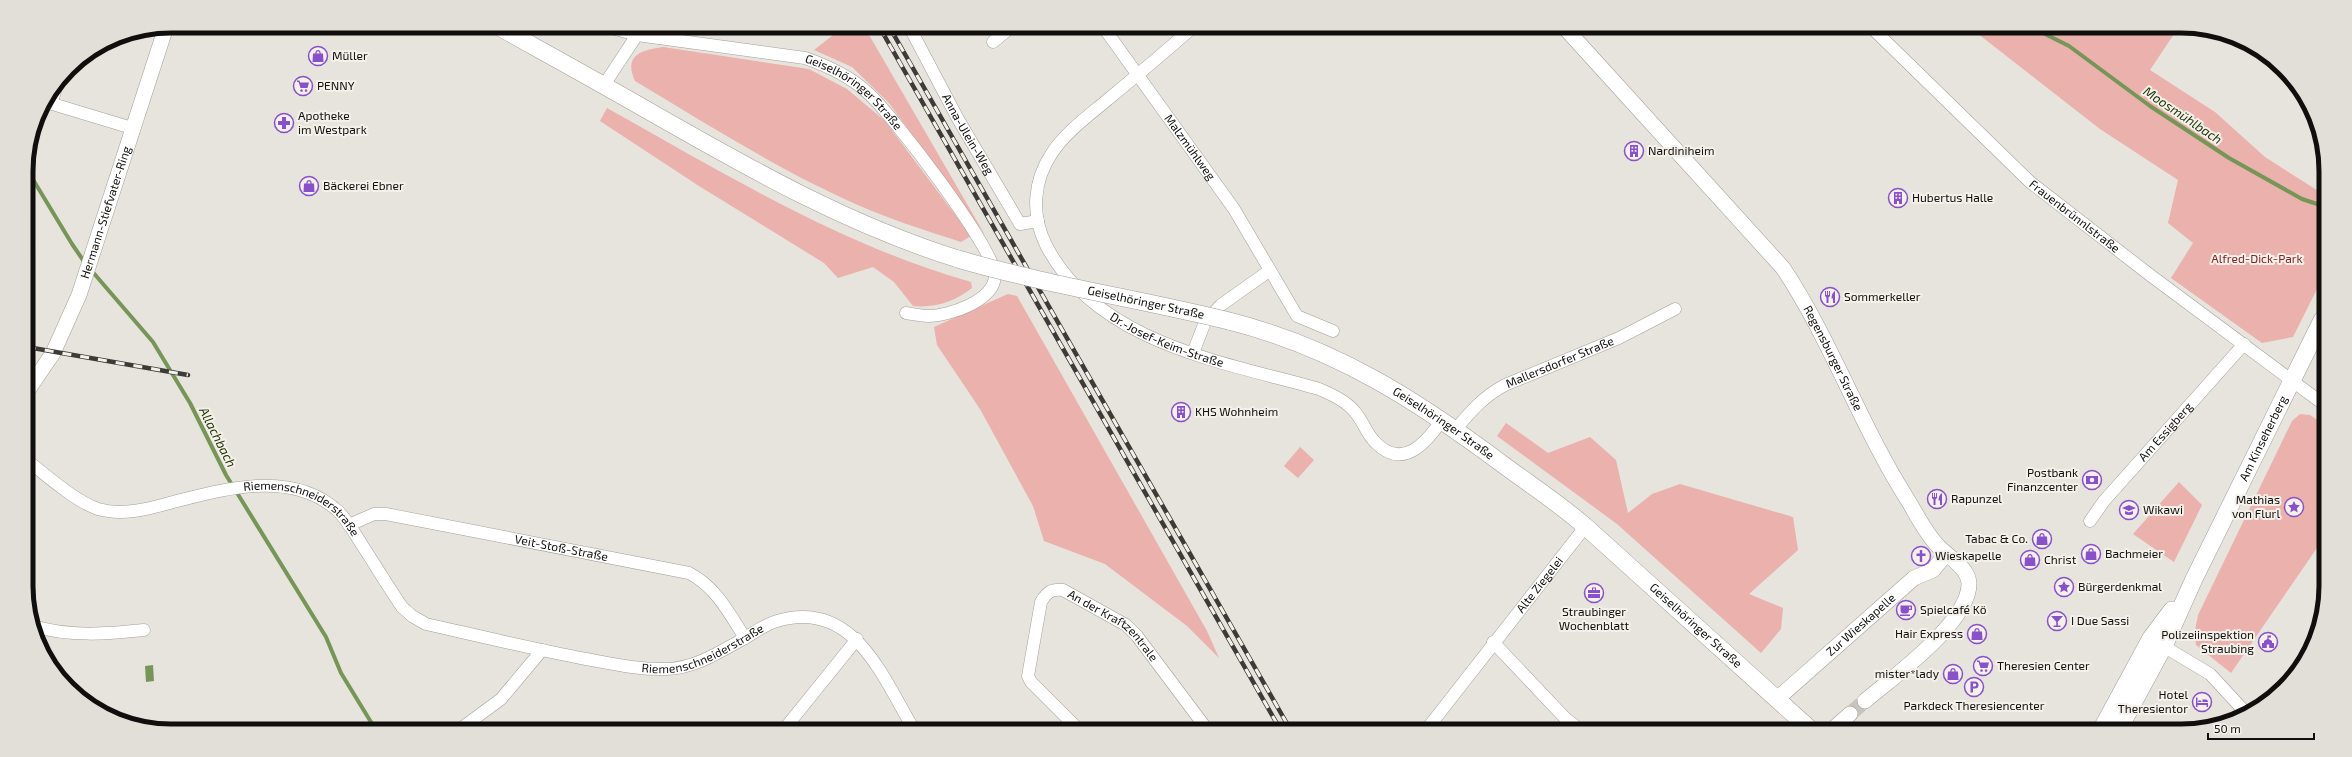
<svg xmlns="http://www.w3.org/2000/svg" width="2352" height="757" viewBox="0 0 2352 757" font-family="'Exo 2',sans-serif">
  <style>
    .green { fill: #eab1ad }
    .water { fill: #769658 }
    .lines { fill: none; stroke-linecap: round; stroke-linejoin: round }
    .stream { stroke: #769658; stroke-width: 4 }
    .tertiary-tunnel { stroke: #c7c3be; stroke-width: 15; stroke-dasharray: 15 8; stroke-linecap: butt }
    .minor-casing { stroke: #a39f9a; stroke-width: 13 }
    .tertiary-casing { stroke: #a39f9a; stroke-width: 16 }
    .secondary-casing { stroke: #a39f9a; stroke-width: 18 }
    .minor { stroke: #fff; stroke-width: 12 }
    .tertiary { stroke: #fff; stroke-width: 15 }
    .secondary { stroke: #fff; stroke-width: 17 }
    .rail-casing { stroke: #3c3b38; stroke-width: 4.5 }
    .rail { stroke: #f4f0ea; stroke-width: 3; stroke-dasharray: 9; stroke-linecap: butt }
    .secondary-bridge-casing { stroke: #a39f9a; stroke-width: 18; stroke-linecap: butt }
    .secondary-bridge { stroke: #fff; stroke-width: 17 }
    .labels { text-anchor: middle; stroke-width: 4; stroke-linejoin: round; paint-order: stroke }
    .poi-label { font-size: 12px; fill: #100f0d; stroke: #f4f0ea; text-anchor: start }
    .street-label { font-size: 12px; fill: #100f0d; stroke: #f4f0ea }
    .park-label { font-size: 12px; fill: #7f2527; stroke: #f4f0ea }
    .water-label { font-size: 13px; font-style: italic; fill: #223708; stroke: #f4f0ea }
    .rim { fill: none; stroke: #100f0d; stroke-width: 5 }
  </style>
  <rect width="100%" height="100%" fill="#e7e3dd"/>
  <path class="green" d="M842,28H865L985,235L889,103L852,67L814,50Z
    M1973,30L2176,31L2150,70L2215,112L2265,157L2323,194V277L2293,337L2262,343L2171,278L2193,243L2168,223L2178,180L2100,129Z
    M663,47L809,69L847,89L885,121L971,236L961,242C931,232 901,223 872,211C788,176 712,127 635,81C623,55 642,50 663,47Z
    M607,108C725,174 841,245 971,282L972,288C954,302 935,308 913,306L894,282L873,267L838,278L824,263L699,186L600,121Z
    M1008,294L1017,296L1207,631L1219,658L1187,626L1105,564L1044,541L1033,506L980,409L937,345L934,327Z
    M2300,414L2310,415L2322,423L2321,542L2231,673L2196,645L2195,631L2198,615L2292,421Z
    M1506,423L1548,453L1590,437L1616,460L1628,513L1652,494L1680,484L1793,517L1798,550L1749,594L1783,608L1781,629L1761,653L1617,524L1497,436Z
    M1300,447L1314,460L1298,478L1284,466Z
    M2179,482L2202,505L2174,562L2133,534Z"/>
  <path class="water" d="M153,665L154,681L146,682L145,666Z"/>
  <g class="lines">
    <path class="stream" d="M2039,31L2069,46L2150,106L2229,158L2302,199L2323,206
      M26,168L72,244L85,263
      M91,270L153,342L190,403L226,475L326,637L341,673L374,727"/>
    <path class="tertiary-tunnel" d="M1850,714L1865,701"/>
    <defs>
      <g id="minor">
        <path id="s1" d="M608,27L637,35L805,58C828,66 850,76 868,93C891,113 997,251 995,276C994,301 949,316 928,316C921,316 913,314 906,313"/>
        <path id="s2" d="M910,28L958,119L1020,224L1038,221"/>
        <path id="s3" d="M1104,28L1234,209L1297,316L1333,331"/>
        <path id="s4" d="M1192,28C1164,53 1135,77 1106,101C1088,116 1065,133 1052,153C1033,181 1031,215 1046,245C1096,343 1224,362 1319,389C1333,395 1346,401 1355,412C1363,421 1367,435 1376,443C1403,470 1426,443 1442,420"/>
        <path id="s5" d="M1874,30L2030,182L2150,275L2322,403"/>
        <path d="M993,42L1010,28"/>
        <path d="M604,85L637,35"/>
        <path d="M46,102L132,128"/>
        <path d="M52,103L56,87"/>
        <path d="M1193,353L1205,322L1221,305L1269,271"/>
        <path id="s6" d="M1455,430C1470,412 1484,396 1505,385L1619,338L1675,309"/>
        <path id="s7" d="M28,461C47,476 75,501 98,509C122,516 149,509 173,502C225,489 292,469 338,511C349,522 356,536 364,548C377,568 389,588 402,607L412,616L426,624C479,636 533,649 586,659C613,664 640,670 667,669C696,668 721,651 745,638C755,632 766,624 777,621C853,598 882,676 913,728"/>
        <path id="s8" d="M2090,521L2104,501L2244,344"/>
        <path id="s9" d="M349,525L374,514H386L689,573C716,587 729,613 745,638"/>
        <path d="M33,626C70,637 106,634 144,630"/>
        <path d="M1493,642L1565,718L1579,729"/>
        <path d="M2158,643L2210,674L2247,714"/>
        <path d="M463,727L501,699L542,650"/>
        <path d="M786,727L857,639"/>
        <path id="s10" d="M1077,728L1031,682L1028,676L1041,602C1047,592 1051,589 1063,590L1126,625L1137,636L1206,728"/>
        <path id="s11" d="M1427,729L1585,527"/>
      </g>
      <g id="tertiary">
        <path id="s12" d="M1566,29L1783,268C1832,342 1861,427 1909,502C1918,517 1926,534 1939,547C1949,557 1968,568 1969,583C1970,622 1893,677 1865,701"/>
        <path id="s13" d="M28,390L53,353L79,295L166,27"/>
        <path id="s14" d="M1777,699L1914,578L1933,570L1946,554"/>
        <path d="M1832,730L1850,714"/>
      </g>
      <g id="secondary">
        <path d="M499,27C551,56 602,84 654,114C752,170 849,225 958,259"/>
        <path id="s15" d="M1229,321C1336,348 1418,401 1505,466C1532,486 1561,505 1586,527C1661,594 1736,662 1811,730"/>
        <path d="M2101,730L2151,638L2172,610"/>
        <path id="s16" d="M2118,731L2164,646L2194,579L2322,320"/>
      </g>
    </defs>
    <use href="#minor" class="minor-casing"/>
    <use href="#tertiary" class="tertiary-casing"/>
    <use href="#secondary" class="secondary-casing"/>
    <use href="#minor" class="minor"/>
    <use href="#tertiary" class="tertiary"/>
    <use href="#secondary" class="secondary"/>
    <defs>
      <path id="rail" d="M880,28L1280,729
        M890,28L1290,729
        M27,347L188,375"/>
    </defs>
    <use href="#rail" class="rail-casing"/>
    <use href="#rail" class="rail"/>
    <defs>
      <g id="secondary-bridge">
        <path id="s17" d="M958,259C1047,285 1139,299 1229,321"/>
      </g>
    </defs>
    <use href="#secondary-bridge" class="secondary-bridge-casing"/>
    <use href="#secondary-bridge" class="secondary-bridge"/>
  </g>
  <defs>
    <symbol id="shop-ring" viewBox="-11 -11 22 22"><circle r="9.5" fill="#f4f0ea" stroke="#8951c9" stroke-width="1.5"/><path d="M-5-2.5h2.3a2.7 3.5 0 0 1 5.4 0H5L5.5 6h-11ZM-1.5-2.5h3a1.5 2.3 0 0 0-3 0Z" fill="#8951c9"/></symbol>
    <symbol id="supermarket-ring" viewBox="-11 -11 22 22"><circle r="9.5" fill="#f4f0ea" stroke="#8951c9" stroke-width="1.5"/><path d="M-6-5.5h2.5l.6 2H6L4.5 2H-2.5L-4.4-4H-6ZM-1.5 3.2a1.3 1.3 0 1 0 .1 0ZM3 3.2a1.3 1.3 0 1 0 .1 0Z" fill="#8951c9"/></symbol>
    <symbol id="pharmacy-ring" viewBox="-11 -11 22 22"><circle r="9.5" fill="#f4f0ea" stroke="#8951c9" stroke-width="1.5"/><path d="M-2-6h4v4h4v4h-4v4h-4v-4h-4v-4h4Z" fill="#8951c9"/></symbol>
    <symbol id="building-ring" viewBox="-11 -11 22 22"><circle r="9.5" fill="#f4f0ea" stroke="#8951c9" stroke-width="1.5"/><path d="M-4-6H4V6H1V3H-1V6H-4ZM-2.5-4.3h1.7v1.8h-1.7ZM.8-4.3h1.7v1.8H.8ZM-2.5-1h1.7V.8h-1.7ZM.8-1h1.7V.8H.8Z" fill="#8951c9"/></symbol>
    <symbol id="restaurant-ring" viewBox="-11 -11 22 22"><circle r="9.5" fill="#f4f0ea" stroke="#8951c9" stroke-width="1.5"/><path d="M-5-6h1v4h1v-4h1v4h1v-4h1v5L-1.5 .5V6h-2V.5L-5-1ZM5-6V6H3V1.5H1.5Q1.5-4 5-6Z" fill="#8951c9"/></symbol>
    <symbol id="bank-ring" viewBox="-11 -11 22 22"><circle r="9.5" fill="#f4f0ea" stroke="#8951c9" stroke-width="1.5"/><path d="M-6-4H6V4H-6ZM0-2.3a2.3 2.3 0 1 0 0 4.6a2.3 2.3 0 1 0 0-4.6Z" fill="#8951c9"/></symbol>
    <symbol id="sight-ring" viewBox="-11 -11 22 22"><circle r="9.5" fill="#f4f0ea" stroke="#8951c9" stroke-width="1.5"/><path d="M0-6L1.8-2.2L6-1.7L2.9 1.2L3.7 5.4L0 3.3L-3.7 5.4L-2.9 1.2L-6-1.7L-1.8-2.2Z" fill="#8951c9"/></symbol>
    <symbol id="school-ring" viewBox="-11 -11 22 22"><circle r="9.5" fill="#f4f0ea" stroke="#8951c9" stroke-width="1.5"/><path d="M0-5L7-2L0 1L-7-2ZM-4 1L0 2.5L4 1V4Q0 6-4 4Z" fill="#8951c9"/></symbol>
    <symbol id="church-ring" viewBox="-11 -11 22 22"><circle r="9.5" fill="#f4f0ea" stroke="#8951c9" stroke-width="1.5"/><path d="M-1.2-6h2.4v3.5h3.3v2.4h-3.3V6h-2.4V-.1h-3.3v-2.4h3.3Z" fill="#8951c9"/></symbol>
    <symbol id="office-ring" viewBox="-11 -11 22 22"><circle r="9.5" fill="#f4f0ea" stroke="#8951c9" stroke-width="1.5"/><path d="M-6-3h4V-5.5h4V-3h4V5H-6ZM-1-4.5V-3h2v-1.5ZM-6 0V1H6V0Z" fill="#8951c9"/></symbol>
    <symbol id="cafe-ring" viewBox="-11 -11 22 22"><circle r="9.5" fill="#f4f0ea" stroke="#8951c9" stroke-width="1.5"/><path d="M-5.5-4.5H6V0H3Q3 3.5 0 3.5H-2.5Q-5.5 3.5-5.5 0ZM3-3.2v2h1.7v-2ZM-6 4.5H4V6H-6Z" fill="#8951c9"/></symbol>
    <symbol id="bar-ring" viewBox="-11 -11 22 22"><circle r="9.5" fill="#f4f0ea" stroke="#8951c9" stroke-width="1.5"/><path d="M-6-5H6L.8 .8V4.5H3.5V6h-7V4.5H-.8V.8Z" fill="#8951c9"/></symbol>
    <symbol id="civic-ring" viewBox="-11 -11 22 22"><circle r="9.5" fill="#f4f0ea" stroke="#8951c9" stroke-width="1.5"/><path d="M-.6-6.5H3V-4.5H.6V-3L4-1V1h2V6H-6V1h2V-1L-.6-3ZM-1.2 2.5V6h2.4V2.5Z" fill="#8951c9"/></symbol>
    <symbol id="parking-ring" viewBox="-11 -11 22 22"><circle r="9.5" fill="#f4f0ea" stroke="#8951c9" stroke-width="1.5"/><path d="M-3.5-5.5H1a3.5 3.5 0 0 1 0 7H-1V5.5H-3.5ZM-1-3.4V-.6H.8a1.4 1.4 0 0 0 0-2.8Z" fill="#8951c9"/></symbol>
    <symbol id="hotel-ring" viewBox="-11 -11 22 22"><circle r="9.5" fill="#f4f0ea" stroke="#8951c9" stroke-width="1.5"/><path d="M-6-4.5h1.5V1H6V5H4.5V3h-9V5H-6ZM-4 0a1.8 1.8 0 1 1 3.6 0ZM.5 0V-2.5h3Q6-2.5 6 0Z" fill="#8951c9"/></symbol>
  </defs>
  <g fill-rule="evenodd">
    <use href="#shop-ring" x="307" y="45" width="22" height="22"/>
    <use href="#supermarket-ring" x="292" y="75" width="22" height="22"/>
    <use href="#pharmacy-ring" x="273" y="112" width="22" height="22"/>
    <use href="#building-ring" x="1623" y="140" width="22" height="22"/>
    <use href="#shop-ring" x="298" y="175" width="22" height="22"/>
    <use href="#building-ring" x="1887" y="187" width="22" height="22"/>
    <use href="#restaurant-ring" x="1819" y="286" width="22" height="22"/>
    <use href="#building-ring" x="1170" y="401" width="22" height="22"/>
    <use href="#bank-ring" x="2081" y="469" width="22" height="22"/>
    <use href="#restaurant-ring" x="1926" y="488" width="22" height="22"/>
    <use href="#sight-ring" x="2283" y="496" width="22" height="22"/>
    <use href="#school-ring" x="2118" y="499" width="22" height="22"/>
    <use href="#shop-ring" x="2031" y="528" width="22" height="22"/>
    <use href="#shop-ring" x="2080" y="543" width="22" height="22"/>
    <use href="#church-ring" x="1910" y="545" width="22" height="22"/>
    <use href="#shop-ring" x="2019" y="549" width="22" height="22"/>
    <use href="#sight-ring" x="2053" y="576" width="22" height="22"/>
    <use href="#office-ring" x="1583" y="582" width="22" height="22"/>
    <use href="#cafe-ring" x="1895" y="599" width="22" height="22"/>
    <use href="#bar-ring" x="2046" y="610" width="22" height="22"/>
    <use href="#shop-ring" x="1966" y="623" width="22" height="22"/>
    <use href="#civic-ring" x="2257" y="631" width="22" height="22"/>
    <use href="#supermarket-ring" x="1972" y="655" width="22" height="22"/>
    <use href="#shop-ring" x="1942" y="663" width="22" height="22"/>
    <use href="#parking-ring" x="1963" y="676" width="22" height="22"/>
    <use href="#hotel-ring" x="2191" y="691" width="22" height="22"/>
  </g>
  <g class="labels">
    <g class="poi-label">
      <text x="332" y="60">Müller</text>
      <text x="317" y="90">PENNY</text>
      <text x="298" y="120">Apotheke<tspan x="298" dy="14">im Westpark</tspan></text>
      <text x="1648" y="155">Nardiniheim</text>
      <text x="323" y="190">Bäckerei Ebner</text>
      <text x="1912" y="202">Hubertus Halle</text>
      <text x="1844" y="301">Sommerkeller</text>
      <text x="1195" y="416">KHS Wohnheim</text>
      <text x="2078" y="477" text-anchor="end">Postbank<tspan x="2078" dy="14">Finanzcenter</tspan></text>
      <text x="1951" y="503">Rapunzel</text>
      <text x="2280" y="504" text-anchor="end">Mathias<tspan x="2280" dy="14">von Flurl</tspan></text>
      <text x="2143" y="514">Wikawi</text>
      <text x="2028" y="543" text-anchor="end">Tabac &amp; Co.</text>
      <text x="2105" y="558">Bachmeier</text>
      <text x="1935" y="560">Wieskapelle</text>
      <text x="2044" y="564">Christ</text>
      <text x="2078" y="591">Bürgerdenkmal</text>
      <text x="1920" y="614">Spielcafé Kö</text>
      <text x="1594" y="616" text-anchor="middle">Straubinger<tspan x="1594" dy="14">Wochenblatt</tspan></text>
      <text x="2071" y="625">I Due Sassi</text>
      <text x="1963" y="638" text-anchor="end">Hair Express</text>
      <text x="2254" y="639" text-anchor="end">Polizeiinspektion<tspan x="2254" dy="14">Straubing</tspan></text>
      <text x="1997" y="670">Theresien Center</text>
      <text x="1939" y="678" text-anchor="end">mister*lady</text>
      <text x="2188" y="699" text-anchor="end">Hotel<tspan x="2188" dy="14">Theresientor</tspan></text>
      <text x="1974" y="710" text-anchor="middle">Parkdeck Theresiencenter</text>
    </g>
    <g class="street-label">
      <text dy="4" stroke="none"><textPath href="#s1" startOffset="260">Geiselhöringer Straße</textPath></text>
      <text dy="4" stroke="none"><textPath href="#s2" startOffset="121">Anna-Ulein-Weg</textPath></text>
      <text dy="4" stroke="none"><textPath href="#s3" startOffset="147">Malzmühlweg</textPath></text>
      <text dy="4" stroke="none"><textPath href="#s13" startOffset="195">Hermann-Stiefvater-Ring</textPath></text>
      <text dy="4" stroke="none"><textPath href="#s5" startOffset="274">Frauenbrünnlstraße</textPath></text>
      <text dy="4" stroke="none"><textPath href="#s17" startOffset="193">Geiselhöringer Straße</textPath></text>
      <text dy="4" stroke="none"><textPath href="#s4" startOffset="443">Dr.-Josef-Keim-Straße</textPath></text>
      <text dy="4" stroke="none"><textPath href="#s12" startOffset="426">Regensburger Straße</textPath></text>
      <text dy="4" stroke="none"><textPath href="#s6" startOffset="127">Mallersdorfer Straße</textPath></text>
      <text dy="4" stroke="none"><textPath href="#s15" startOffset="239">Geiselhöringer Straße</textPath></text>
      <text dy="4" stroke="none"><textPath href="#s8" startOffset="117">Am Essigberg</textPath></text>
      <text dy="4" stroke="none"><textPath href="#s16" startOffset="327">Am Kinseherberg</textPath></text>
      <text dy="4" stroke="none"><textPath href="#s7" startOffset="299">Riemenschneiderstraße</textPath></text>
      <text dy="4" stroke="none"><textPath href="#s9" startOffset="218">Veit-Stoß-Straße</textPath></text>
      <text dy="4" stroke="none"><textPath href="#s11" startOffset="183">Alte Ziegelei</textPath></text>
      <text dy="4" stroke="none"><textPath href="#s14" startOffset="112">Zur Wieskapelle</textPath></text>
      <text dy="4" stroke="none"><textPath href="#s15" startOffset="563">Geiselhöringer Straße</textPath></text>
      <text dy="4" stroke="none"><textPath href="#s10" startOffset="236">An der Kraftzentrale</textPath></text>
      <text dy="4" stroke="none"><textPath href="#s7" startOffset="765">Riemenschneiderstraße</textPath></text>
    </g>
    <g class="park-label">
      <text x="2257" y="263">Alfred-Dick-Park</text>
    </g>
    <g class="water-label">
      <text transform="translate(2183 115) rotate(34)" y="5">Moosmühlbach</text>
      <text transform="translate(218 437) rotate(63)" y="5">Allachbach</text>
    </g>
  </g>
  <path d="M0 0H2352V757H0ZM171 33H2181A138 138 0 0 1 2319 171V586A138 138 0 0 1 2181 724H171A138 138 0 0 1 33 586V171A138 138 0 0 1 171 33Z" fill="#e2ded8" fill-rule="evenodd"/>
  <path class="rim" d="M171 33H2181A138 138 0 0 1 2319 171V586A138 138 0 0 1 2181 724H171A138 138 0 0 1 33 586V171A138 138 0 0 1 171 33Z"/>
  <path d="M2208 733v6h106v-6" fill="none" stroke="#100f0d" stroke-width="2"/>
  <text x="2214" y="733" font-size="12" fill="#100f0d" stroke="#f4f0ea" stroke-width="3" paint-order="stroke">50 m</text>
</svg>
